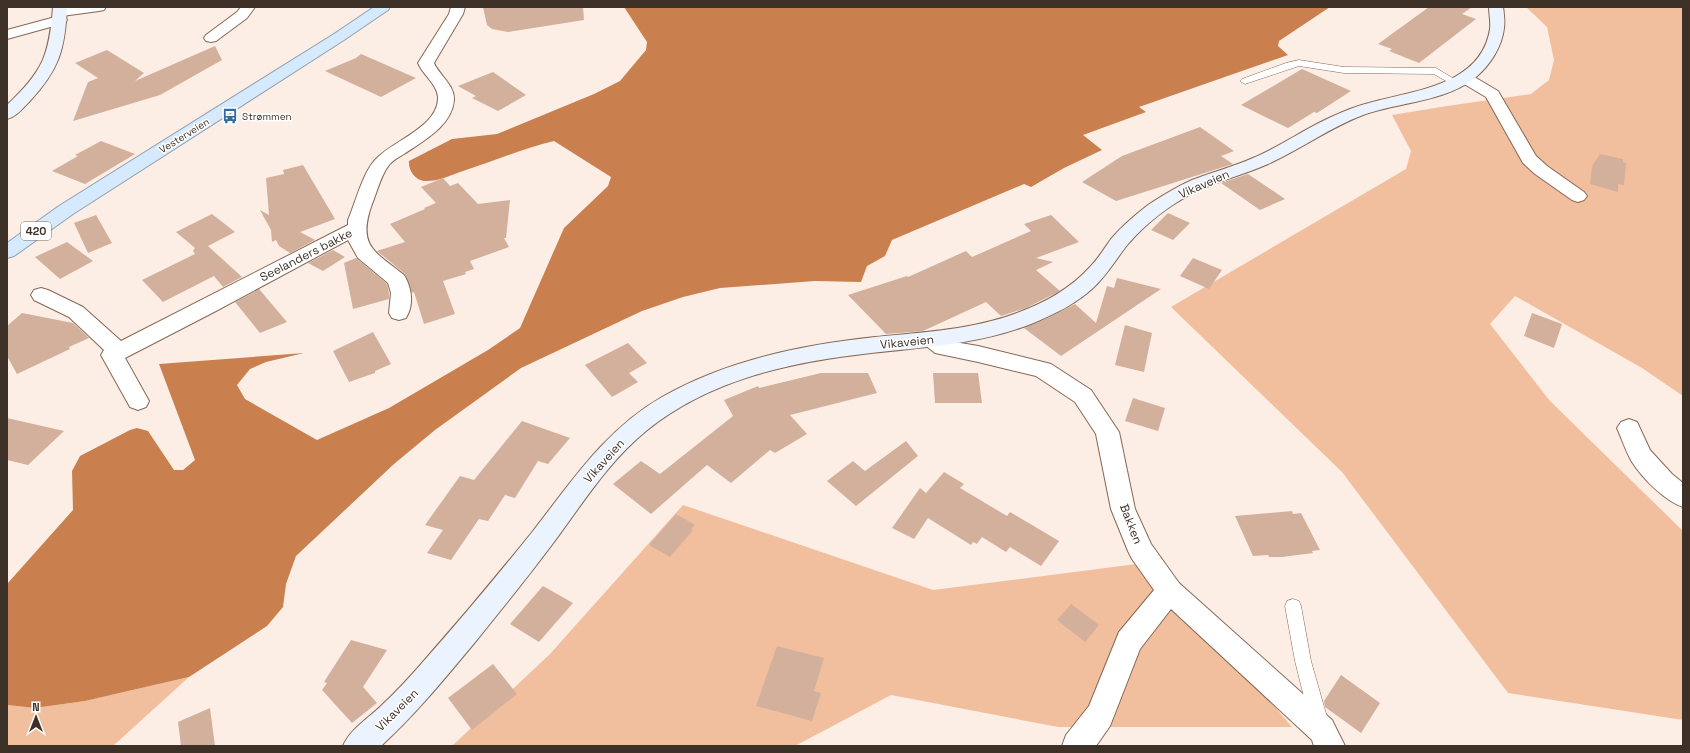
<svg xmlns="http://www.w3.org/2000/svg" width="1690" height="753" viewBox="0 0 1690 753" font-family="'Space Grotesk',sans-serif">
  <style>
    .green { fill: #f2bf9e }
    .water { fill: #c9804e }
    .building { fill: #d2b09b }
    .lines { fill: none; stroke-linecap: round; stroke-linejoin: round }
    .service-casing { stroke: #866754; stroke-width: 1 }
    .minor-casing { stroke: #866754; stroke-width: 2 }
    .secondary-casing { stroke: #866754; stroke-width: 2 }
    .primary-casing { stroke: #8fa0b1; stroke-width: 2 }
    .service { fill: #fff; fill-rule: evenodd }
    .minor { fill: #fff; fill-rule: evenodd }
    .secondary { fill: #ebf4fe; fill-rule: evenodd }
    .primary { fill: #d6eafd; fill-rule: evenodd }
    .labels { text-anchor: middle; stroke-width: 3; stroke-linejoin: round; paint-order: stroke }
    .far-poi-label { font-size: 10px; fill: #3d3027; stroke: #fff; text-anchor: start }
    .far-street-label { font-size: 10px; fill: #3d3027; stroke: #fff }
    .shield { fill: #fff; stroke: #776e68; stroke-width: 1 }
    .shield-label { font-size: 11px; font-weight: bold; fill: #3d3027 }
    .street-label { font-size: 12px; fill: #3d3027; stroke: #fff }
  </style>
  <rect width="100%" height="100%" fill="#fceee5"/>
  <path class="green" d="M1526,7H1683V396L1642,368L1515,296L1490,324L1550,401L1683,531V720L1508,693L1342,472L1171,307L1406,169L1411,151L1392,115L1447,106L1531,94L1549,80L1554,60L1547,27Z
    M683,505L933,590L1152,562L1292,727H1058L891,695L795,746H452L550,654Z
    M189,677L113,746H7V705L35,708L85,701Z"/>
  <path class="water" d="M624,7H1330L1279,41L1278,46L1288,55L1139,107L1146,112L1083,135L1102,150L1064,168L1031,187L1024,184L892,240L885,256L867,266L861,282L815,281L720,288L683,297L642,311L521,368L435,430L394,464L296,556L286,584L283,607L267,626L189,677L85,701L35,708L7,705V584L73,510L72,471L80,456L130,430L137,428L148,431L174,470H183L195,460L159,364L304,353L266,362L250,369L237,385L245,399L317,440L389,408L488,350L520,328L564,228L608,186L611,177L554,141C522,149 491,162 460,172C449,176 436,182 424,181C415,180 408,170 409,161L452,139L497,134L594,94L620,81L646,50L647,42Z"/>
  <path class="building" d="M483,7H583L584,20L508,32L492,29L487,25Z
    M1429,7H1472L1462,14L1476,19L1419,63L1389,51L1392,49L1378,44Z
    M215,46L222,60L160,95L73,121L88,82L98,78L75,63L107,50L144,73L135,81Z
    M361,54L416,78L381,97L325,71L356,58Z
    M1302,69L1351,91L1317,113L1314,112L1288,128L1241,105Z
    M493,72L526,95L498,111L472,98L476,96L458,86Z
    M1200,127L1234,151L1221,156L1233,164L1116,201L1082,182L1122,156Z
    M101,141L135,154L85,184L52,171L78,156L75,155Z
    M1600,154L1623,159V162L1626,163L1624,185L1618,184V192L1590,184L1592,166Z
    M303,165L335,219L300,232L315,240L290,253L279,246L276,240L272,242L271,230L260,210L269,215L266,178L284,174L283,170Z
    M1248,174L1285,199L1260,210L1221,183Z
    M443,178L450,186L458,183L478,204L510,200L506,238H504L509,247L470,261L474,269L465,272L466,274L443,281L455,314L424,324L414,292L412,293L405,274L377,251L405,242L390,224L425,209L424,208L436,203L421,187Z
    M1168,213L1190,223L1173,240L1151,230Z
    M212,214L235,232L208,246L242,277L223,287L214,276L163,302L142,280L195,254L193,251L195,248L176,232Z
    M96,215L112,243L88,253L74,223Z
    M1051,215L1079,242L1036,258L1053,262L1036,270L1060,291L1026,308L1001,316L986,302L923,331L886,334L848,295L907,276L908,277L966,251L972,257L1031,231L1024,224Z
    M67,242L93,261L60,279L35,257Z
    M333,250L345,257L323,271L308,263Z
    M356,258L387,284L389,293V299L353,309L344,263Z
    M1193,258L1222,270L1209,289L1180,276Z
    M1117,278L1161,289L1061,356L1024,328L1048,318L1075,304L1096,323L1107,286L1114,288Z
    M259,289L276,309L287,322L260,333L235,302Z
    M22,313L73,323L89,338L69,347L70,349L17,374L7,356V326Z
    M1532,313L1562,324L1554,348L1524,336Z
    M1125,325L1152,333L1144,372L1115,365Z
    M373,332L391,364L375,371V373L349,382L333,351Z
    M628,343L647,363L629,373L638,382L612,397L585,365Z
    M821,373H868L877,393L790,415L807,434L775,453L770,450L731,483L707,465L651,514L613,484L641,461L660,474L733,416L724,400L758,386L759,388Z
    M933,373H978L982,403H935Z
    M1133,398L1165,408L1158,431L1125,421Z
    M7,418L64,431L28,465L7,460Z
    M522,421L570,438L548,464L538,461L515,498L505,495L488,521L479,519L451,560L427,553L443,530L425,525L460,476L474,480Z
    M906,441L918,456L856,506L827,481L853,461L865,471Z
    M944,472L964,484L960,488L1007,516L1010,512L1059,541L1041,566L1010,547L1006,552L982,537L977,544L973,542L971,545L928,518L914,539L892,528L920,488L926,493Z
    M1292,511L1293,514L1301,513L1320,550L1312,551L1313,553L1282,557H1269L1268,555L1253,556L1235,516Z
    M676,514L695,525L691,529L693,530L670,557L649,545Z
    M543,586L573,603L539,642L510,624Z
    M1071,604L1099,625L1085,642L1057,620Z
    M351,640L387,650L363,687L377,703L352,723L322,690L327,683L324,682Z
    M777,646L824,658L814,691L821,693L812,721L756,706Z
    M493,664L517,694L472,730L448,698Z
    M1341,675L1380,703L1361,733L1325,707L1324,701Z
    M210,708L215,746H181L178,722Z"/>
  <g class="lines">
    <defs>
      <path id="service" d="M1299,60L1344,67L1436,68L1461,83L1456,86L1453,85L1434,74L1344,73L1299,66L1245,84L1240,81L1242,79L1286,63Z
        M1293,599L1299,601L1301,606L1311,661L1328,721L1325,727L1319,730L1313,727L1310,721L1295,661L1285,606L1287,601Z"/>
      <path id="minor" d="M66,7H106L104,10L99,11L62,16L65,17L67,20L65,23L7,39V30L59,16L55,15L53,12L55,9Z
        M241,7H255L247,18L216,41L211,42L206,41L204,38L206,35L237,12Z
        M451,7H465L463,14L434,63C439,75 455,85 454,100C452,126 423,141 404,154C399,157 393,160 389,165C381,175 377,192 372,204C357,246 374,251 404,275C412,288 414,305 406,318L399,320L392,318L389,313L391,293L388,283L358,258L348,240L214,312L125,358L149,401L146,407L138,410L130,407L101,355L104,350L69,317L34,300L31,295L34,290L41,288L48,290L83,307L121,341L348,225V220C356,202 363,170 378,157C395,140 439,126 438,97C437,84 423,75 418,63L449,14Z
        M1465,73L1471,75L1498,91L1536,156L1547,166L1584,192L1587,196L1584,200L1578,202L1572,200L1535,174L1523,163L1486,97L1459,81L1457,78L1459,75Z
        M933,332L941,335L949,341L978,346L1051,364L1091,390L1119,432L1135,509L1151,544L1179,583L1332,720L1345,746H1314L1312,740L1171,609L1140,649L1110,726L1096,746H1062L1066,735L1089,706L1119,632L1154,590L1132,559L1128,551L1111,509L1096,434L1075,402L1036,376L978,362L935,353L925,345L922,340L925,335Z
        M1629,419L1637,422L1650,450L1672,474L1683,483V507C1665,501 1643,479 1632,462C1626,452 1622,439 1617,428L1621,422Z"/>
      <path id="secondary" d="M53,7H67C65,50 59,70 29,102C22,109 16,117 7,119V105C43,71 49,56 53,7Z
        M1489,7H1503C1504,14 1505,21 1504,28C1502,47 1490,65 1476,77C1446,102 1399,102 1363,115C1329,128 1301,149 1268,164C1244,175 1219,180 1195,192C1171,204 1146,223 1128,244C1116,259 1107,275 1093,288C1076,304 1053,315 1031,324C980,344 925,347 871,353C791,362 710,379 646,431C607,463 581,506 551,546C527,578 502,609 476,641C446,677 416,714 381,746H343C350,729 369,718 382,705C396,692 409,678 422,663C460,620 497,576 533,531C572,481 606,429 662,397C727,360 801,345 875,337C923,332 972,330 1017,313C1044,303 1070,289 1089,268C1098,259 1104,249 1111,239C1122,226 1135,215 1148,205C1162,196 1176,187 1192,180C1212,172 1233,167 1253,158C1279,147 1303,130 1329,118C1342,112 1356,106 1369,103C1414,90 1481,86 1490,29C1491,22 1489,14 1489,7Z"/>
      <path id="primary" d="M374,7H390L388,10L344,40L73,214L14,256L7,258V243L59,206L334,34Z"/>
    </defs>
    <use href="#service" class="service-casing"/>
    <use href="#minor" class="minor-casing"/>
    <use href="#secondary" class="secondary-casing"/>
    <use href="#primary" class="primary-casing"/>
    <use href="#service" class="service"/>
    <use href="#minor" class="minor"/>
    <use href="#secondary" class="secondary"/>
    <use href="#primary" class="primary"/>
  </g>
  <defs>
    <symbol id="bus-bare" viewBox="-9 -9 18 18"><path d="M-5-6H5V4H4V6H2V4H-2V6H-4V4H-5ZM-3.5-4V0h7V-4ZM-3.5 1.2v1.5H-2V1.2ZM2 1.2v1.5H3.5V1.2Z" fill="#2e6da4" stroke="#fff" stroke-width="2.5" paint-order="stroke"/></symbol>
  </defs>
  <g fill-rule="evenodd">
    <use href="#bus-bare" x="219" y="105" width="22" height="22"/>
  </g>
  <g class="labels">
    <g class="far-poi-label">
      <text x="242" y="120">Strømmen</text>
    </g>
    <g class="far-street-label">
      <text transform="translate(184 135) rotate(-32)" y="4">Vesterveien</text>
    </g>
    <rect class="shield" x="21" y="222" width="30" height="18" rx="3"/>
    <g class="shield-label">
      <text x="36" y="235">420</text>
    </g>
    <g class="street-label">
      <text transform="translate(1204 184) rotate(-24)" y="4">Vikaveien</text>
      <text transform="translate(306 255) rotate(-27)" y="4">Seelanders bakke</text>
      <text transform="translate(907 342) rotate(-6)" y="4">Vikaveien</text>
      <text transform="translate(604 461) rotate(-48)" y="4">Vikaveien</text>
      <text transform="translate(1131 524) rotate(69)" y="4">Bakken</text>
      <text transform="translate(397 710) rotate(-45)" y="4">Vikaveien</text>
    </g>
  </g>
  <rect width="1690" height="753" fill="none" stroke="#3d3027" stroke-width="16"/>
  <g transform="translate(36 717)" stroke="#ffffff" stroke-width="3" paint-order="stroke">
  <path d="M0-3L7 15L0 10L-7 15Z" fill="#3d3027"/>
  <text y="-6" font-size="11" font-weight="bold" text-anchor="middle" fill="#3d3027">N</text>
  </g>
</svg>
